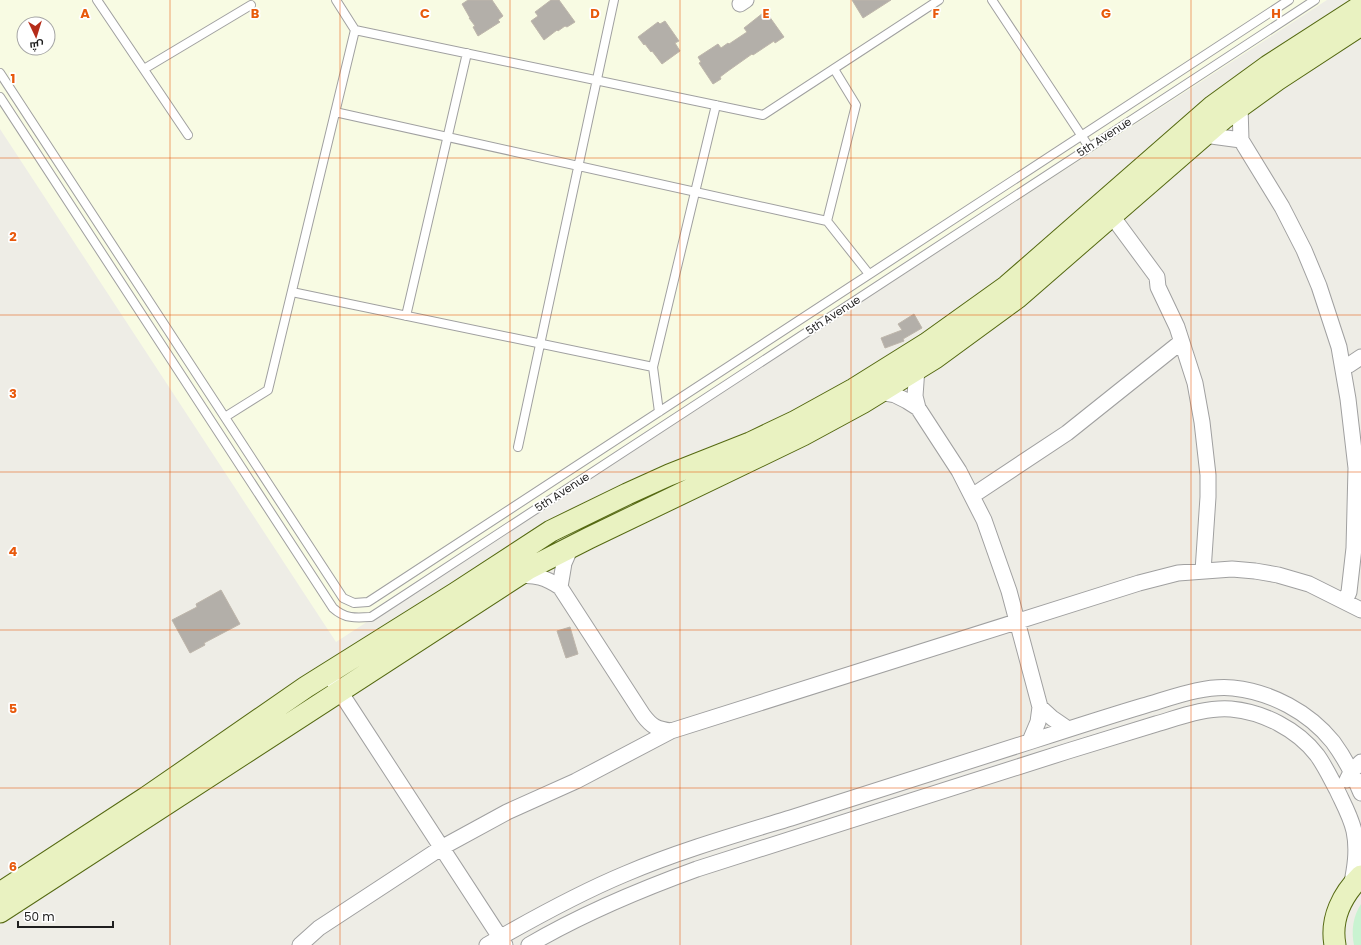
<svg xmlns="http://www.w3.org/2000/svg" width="1361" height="945" viewBox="0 0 1361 945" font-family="Poppins,Cairo,sans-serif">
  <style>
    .education { fill: #f8fbe3; fill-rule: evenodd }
    .park { fill: #c9f3d1 }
    .building { fill: #b3afa9; stroke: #beb6ab }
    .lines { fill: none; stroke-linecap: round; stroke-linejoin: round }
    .lane-casing { stroke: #a0a0a0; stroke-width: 10 }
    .street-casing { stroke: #a0a0a0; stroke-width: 17 }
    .secondary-casing { stroke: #556912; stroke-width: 23 }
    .lane { stroke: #fff; stroke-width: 8 }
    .street { stroke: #fff; stroke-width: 15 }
    .secondary { stroke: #e9f2c1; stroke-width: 21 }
    .grid { fill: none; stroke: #e8590c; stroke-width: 1; stroke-opacity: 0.55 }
    .labels { text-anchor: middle; stroke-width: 3.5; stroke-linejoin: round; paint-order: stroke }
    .street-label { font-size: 11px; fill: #1f1f1f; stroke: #fff }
    .grid-label { font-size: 13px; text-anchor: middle; font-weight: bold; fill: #e8590c; stroke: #fff; stroke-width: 3.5; stroke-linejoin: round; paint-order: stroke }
  </style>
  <rect width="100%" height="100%" fill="#eeede6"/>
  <path class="education" d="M0,0H1327L336,642L0,129ZM24,24H48V48H24Z"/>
  <path class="park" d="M1361,904V945H1354C1351,931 1353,916 1361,904Z"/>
  <path class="building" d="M468,0H492L503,16L498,20L500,22L478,36L473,27L475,26L469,18H470L462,4Z
    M551,0H559L575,22L567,27L565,26L558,31L557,30L544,40L531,21L538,16L535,12Z
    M852,0H891L863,18Z
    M763,13L767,18L769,16L784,37L775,43L774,41L753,55L752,54L728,71L720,77L721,79L713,84L699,63L701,62L698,57L718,44L721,48L728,43L729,44L747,32L744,28Z
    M665,21L679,41L675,43L680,51L662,64L652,51L651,52L645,44L644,45L638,37L658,22L660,24Z
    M914,314L922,328L903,339L904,341L885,348L881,338L902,330L898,324Z
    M221,590L240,624L204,643L205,645L190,653L172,620L197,607L196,604Z
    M570,627L578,654L566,658L557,631Z"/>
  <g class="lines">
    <defs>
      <path id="lane" d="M97,0L188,135
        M336,0L355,30L763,115L939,0
        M992,0L1089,147
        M144,69L251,5
        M0,73L343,598L354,603L368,602L1289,0
        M0,97L333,608C345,619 356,618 371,617L1315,0
        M335,112L827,221L869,274
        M827,221L856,105L834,69
        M292,292L653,367L659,412
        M406,316L467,53
        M653,367L716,105
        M225,417L268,390L355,30
        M518,447L614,0"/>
      <path id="street" d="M740,4L746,0
        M1240,106L1241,140L1282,207L1304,250L1319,286L1339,347L1348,399L1356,468L1354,548L1349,592L1345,601
        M1204,135L1241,140
        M1112,216L1157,277L1158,287L1177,327L1195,383L1202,422L1208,475V497L1203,571
        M1343,367L1349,365L1361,357
        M917,368L915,396L918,408
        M879,392L895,395L907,401L918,408L959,471L984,520L1009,591L1040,707L1038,722L1030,741
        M972,496L1067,433L1181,342
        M519,576C535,574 546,578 560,587L643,715C652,727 657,729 671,731L1139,583L1178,573L1232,569L1255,571L1278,575L1309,584L1361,610
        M560,587L564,563L571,547
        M335,684L505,945
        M1040,707L1052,718L1068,729
        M1347,780L1351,772L1361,762
        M300,945L319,928L441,848L507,812L576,781L671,731
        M487,945C532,919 577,894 625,874C679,851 735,835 791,818C871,792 951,767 1032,741C1069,729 1106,717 1143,706C1171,698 1203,685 1233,688C1271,692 1309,712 1333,742C1344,757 1354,776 1361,793
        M529,945C582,914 639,890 697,869C821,830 945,791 1068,751C1098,742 1127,733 1156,724C1180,717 1206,707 1231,709C1263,712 1297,729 1317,755C1325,766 1331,779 1337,790C1343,803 1351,817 1354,831C1358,850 1355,868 1351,887"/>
      <path id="secondary" d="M0,893L147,797L306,687L456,593L551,531L627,494L669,475L750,443L796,421L854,389L926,344L1007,286L1213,106L1268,66L1361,6
        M0,912L528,569L589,538L803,435L862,403L935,358L1017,298L1223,119L1277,80L1361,25
        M1335,945C1330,918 1343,894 1361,876"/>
    </defs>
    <use href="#lane" class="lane-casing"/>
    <use href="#street" class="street-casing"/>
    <use href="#secondary" class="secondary-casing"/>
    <use href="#lane" class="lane"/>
    <use href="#street" class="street"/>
    <use href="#secondary" class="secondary"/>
  </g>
  <path class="grid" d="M170,0V945M340,0V945M510,0V945M680,0V945M851,0V945M1021,0V945M1191,0V945M0,158H1361M0,315H1361M0,472H1361M0,630H1361M0,788H1361"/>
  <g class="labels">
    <g class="street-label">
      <text transform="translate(1104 137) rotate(-33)" y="4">5th Avenue</text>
      <text transform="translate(833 315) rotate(-33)" y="4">5th Avenue</text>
      <text transform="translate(562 492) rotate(-33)" y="4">5th Avenue</text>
    </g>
  </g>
  <g class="grid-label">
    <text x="85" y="18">A</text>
    <text x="255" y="18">B</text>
    <text x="425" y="18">C</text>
    <text x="595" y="18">D</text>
    <text x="766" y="18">E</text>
    <text x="936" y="18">F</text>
    <text x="1106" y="18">G</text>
    <text x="1276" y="18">H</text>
    <text x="13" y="83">1</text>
    <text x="13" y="241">2</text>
    <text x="13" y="398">3</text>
    <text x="13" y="556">4</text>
    <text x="13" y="713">5</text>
    <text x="13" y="871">6</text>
  </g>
  <g transform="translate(36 36) rotate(176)"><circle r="19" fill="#ffffff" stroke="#a5a5a5"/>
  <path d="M0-3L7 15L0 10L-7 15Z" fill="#b52c19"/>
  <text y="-6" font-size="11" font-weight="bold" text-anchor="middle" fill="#1f1f1f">ش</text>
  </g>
  <path d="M18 921v6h95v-6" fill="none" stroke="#1f1f1f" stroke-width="2"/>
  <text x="24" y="921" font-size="12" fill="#1f1f1f" stroke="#ffffff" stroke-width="3" paint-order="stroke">50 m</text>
</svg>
